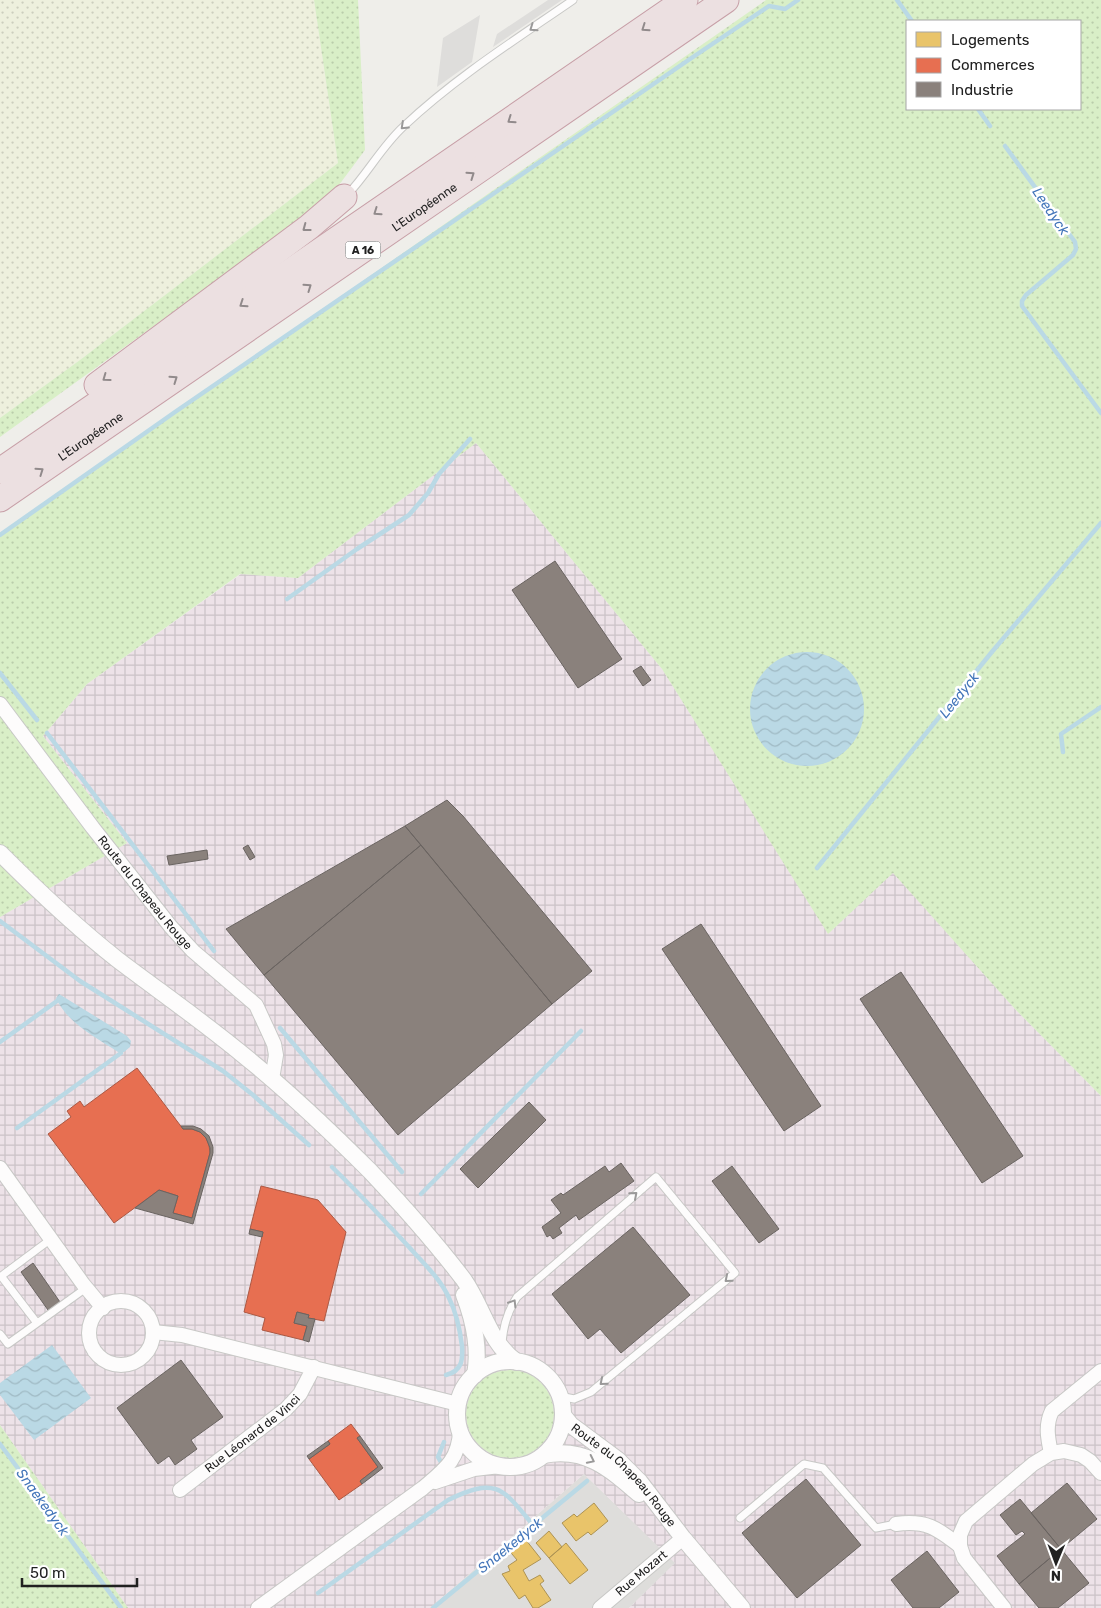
<svg xmlns="http://www.w3.org/2000/svg" width="1101" height="1608" viewBox="0 0 1101 1608" font-family="Rubik,sans-serif">
  <style>
    .residential { fill: #dedddb }
    .industrial { fill: url(#industrial-grid) }
    .farmland { fill: url(#farmland-dots) }
    .grass { fill: url(#grass-dots); fill-rule: evenodd }
    .water { fill: url(#water-waves) }
    .homes { fill: #e9c46a; stroke: #ad9354 }
    .shops { fill: #e76f51; stroke: #ac5843 }
    .industry { fill: #8a817c; stroke: #6a6461 }
    .lines { fill: none; stroke-linecap: round; stroke-linejoin: round }
    .stream { stroke: #bad9e5; stroke-width: 4.5 }
    .service-casing { stroke: #c8c8c6; stroke-width: 9 }
    .minor-casing { stroke: #c8c8c6; stroke-width: 16 }
    .tertiary-casing { stroke: #c8c8c6; stroke-width: 18 }
    .motorway-casing { stroke: #c79fa7; stroke-width: 27 }
    .service { stroke: #fdfcfc; stroke-width: 7 }
    .minor { stroke: #fdfcfc; stroke-width: 14 }
    .tertiary { stroke: #fdfcfc; stroke-width: 16 }
    .motorway { stroke: #ece0e1; stroke-width: 25 }
    .oneway { stroke: #9a9999 }
    .oneway2 { stroke: #918a8b }
    .labels { text-anchor: middle; stroke-width: 5; stroke-linejoin: round; paint-order: stroke }
    .shield { fill: #fff; stroke: #646464; stroke-width: 1 }
    .shield-label { font-size: 11px; font-weight: bold; fill: #212121 }
    .street-label { font-size: 12px; fill: #212121; stroke: #fff }
    .water-label { font-size: 14px; font-style: italic; fill: #4476ba; stroke: #fff }
  </style>
  <defs>
    <pattern id="industrial-grid" width="8" height="8" patternUnits="userSpaceOnUse" patternTransform="scale(1.25)"><rect width="8" height="8" fill="#ede2e8"/><path d="M0 4h8M4 0v8" fill="none" stroke="#cbc2c7"/></pattern>
    <pattern id="farmland-dots" width="8" height="8" patternUnits="userSpaceOnUse" patternTransform="scale(1.25)"><rect width="8" height="8" fill="#eef0dd"/><path d="M2 2h.1M6 6h.1" fill="none" stroke="#cccebd" stroke-width="1.8" stroke-linecap="round"/></pattern>
    <pattern id="grass-dots" width="8" height="8" patternUnits="userSpaceOnUse" patternTransform="scale(1.25)"><rect width="8" height="8" fill="#d9efc7"/><path d="M2 2h.1M6 6h.1" fill="none" stroke="#bacdab" stroke-width="1.8" stroke-linecap="round"/></pattern>
    <pattern id="water-waves" width="16" height="10" patternUnits="userSpaceOnUse" patternTransform="scale(1.25)"><rect width="16" height="10" fill="#bad9e5"/><path d="M0 5q4-4 8 0t8 0" fill="none" stroke="#a0bac4"/></pattern>
  </defs>
  <rect width="100%" height="100%" fill="#efeeea"/>
  <path class="residential" d="M548,0H562L493,47L497,34Z
    M480,15L472,62L437,87L443,38Z
    M584,1474L676,1563L629,1608H430Z"/>
  <path class="industrial" d="M476,443L662,669L829,933L893,872L1015,1009L1101,1096V1608H629L675,1563L584,1474L430,1608H128L0,1425V917L127,843L43,736L87,684L241,574L298,578Z"/>
  <path class="farmland" d="M0,0H314L338,163L80,360L0,418Z"/>
  <path class="grass" d="M314,0H358L365,150L336,189L295,224L0,437V418L80,360L338,163Z
    M766,0H1101V1096L1015,1009L893,873L828,934L662,669L476,443L298,578L240,574L87,684L43,736L127,843L0,917V534ZM907,21H1080V109H907Z
    M466 1414a44 44 0 1 1 88 0a44 44 0 1 1-88 0Z
    M0,1425L128,1608H0Z"/>
  <path class="water" d="M750 709a57 57 0 1 1 114 0a57 57 0 1 1-114 0Z
    M59,994L127,1036L131,1041L130,1047L124,1052H118C97,1038 67,1023 56,998Z
    M52,1345L91,1398L34,1440L0,1395V1383Z"/>
  <path class="homes" d="M594,1503L608,1521L591,1535L588,1532L576,1541L562,1523L574,1514L577,1517Z
    M549,1531L562,1547L549,1558L536,1543Z
    M522,1535L541,1559L523,1570L529,1581L540,1575L544,1581L540,1584L551,1600L538,1608H533L525,1595L519,1599L502,1574L510,1571L508,1566L517,1560L507,1548Z
    M566,1543L588,1570L570,1584L549,1558Z"/>
  <path class="shops" d="M137,1068L183,1129H192L200,1132L206,1138L209,1145L210,1153L192,1218L173,1213L178,1196L159,1190L114,1223L48,1134L71,1117L67,1111L80,1101L84,1107Z
    M261,1186L318,1200L346,1232L324,1321L308,1318L309,1315L297,1312L294,1323L307,1326L303,1340L262,1330L265,1318L244,1312L263,1232L250,1229Z
    M351,1424L360,1436L357,1438L378,1467L360,1481L362,1484L339,1500L309,1459L330,1444L328,1441Z"/>
  <path class="industry" d="M555,561L622,659L578,688L512,590Z
    M641,666L651,680L643,686L633,671Z
    M447,800L463,816L592,971L552,1004L405,826Z
    M405,826L421,845L264,975L226,929Z
    M248,845L255,857L250,860L243,848Z
    M421,845L552,1004L398,1135L264,975Z
    M207,850L208,859L169,865L167,856Z
    M701,924L821,1106L784,1131L662,949Z
    M901,972L1023,1156L982,1183L860,999Z
    M529,1102L546,1120L478,1188L460,1169Z
    M181,1126H193L201,1129L209,1136L213,1147V1153L193,1224L135,1208L159,1190L178,1196L173,1213L192,1218L210,1153V1148L206,1138L200,1132L192,1129H183Z
    M621,1163L634,1181L579,1220L576,1215L559,1228L562,1233L553,1239L550,1235L547,1237L542,1227L561,1213L551,1200L561,1193L563,1195L605,1166L609,1172Z
    M732,1166L779,1229L759,1243L712,1181Z
    M633,1227L690,1295L621,1353L600,1329L588,1339L552,1294Z
    M250,1229L263,1232L262,1237L249,1234Z
    M33,1263L60,1302L48,1310L21,1272Z
    M297,1312L309,1315L308,1318L315,1319L309,1342L303,1340L307,1326L294,1323Z
    M181,1360L223,1417L191,1440L197,1449L175,1465L169,1456L158,1464L117,1408Z
    M360,1436L383,1468L362,1484L360,1481L378,1467L357,1438Z
    M328,1441L330,1444L309,1459L307,1456Z
    M806,1479L861,1545L797,1598L742,1533Z
    M1067,1483L1097,1519L1061,1549L1031,1513Z
    M1020,1499L1061,1549L1019,1584L997,1556L1025,1534L1022,1531L1016,1535L1000,1515Z
    M1061,1549L1089,1583L1058,1608H1039L1019,1584Z
    M927,1551L959,1592L939,1608H913L891,1580Z"/>
  <g class="lines">
    <path class="stream" d="M897,0L912,21
      M978,109L990,126
      M1005,146L1075,242L1076,249L1073,255L1026,295L1022,301V306L1101,413
      M0,535L175,412L690,59L769,6L785,9L798,0
      M287,599L357,549L409,515L428,493L439,474L470,439
      M0,673L37,720
      M47,733L214,951
      M1063,752L1061,734L1101,707
      M817,868L991,653L1101,523
      M0,921L80,981L223,1071L253,1095L309,1145
      M280,1028L402,1172
      M0,1042L57,1001
      M17,1128L121,1053
      M332,1167C359,1193 384,1220 409,1247C423,1263 440,1278 449,1298C456,1312 460,1330 462,1346C463,1360 462,1371 446,1375
      M421,1194L581,1031
      M0,1444L121,1608
      M441,1462L438,1457L444,1442
      M318,1593L448,1500C496,1477 502,1487 533,1525
      M433,1608L587,1481"/>
    <defs>
      <path id="service" d="M348,194C368,173 382,146 404,126C455,78 515,40 573,0
        M1,1276L37,1323
        M0,1277L51,1239
        M0,1334L8,1344L86,1288
        M502,1344C503,1326 507,1312 517,1297L656,1177L735,1273L591,1392L574,1399L560,1396
        M740,1518L804,1464L823,1468L876,1528L896,1524"/>
      <g id="minor">
        <path id="s1" d="M0,704L93,828L171,927L193,951L256,1005L274,1044L276,1055L272,1079"/>
        <path d="M0,1168L83,1284L103,1308"/>
        <circle cx="121" cy="1333" r="32"/>
        <path d="M153,1332L182,1335L458,1404"/>
        <path d="M1051,1453C1048,1439 1045,1425 1052,1411L1101,1371"/>
        <path d="M435,1482L474,1469L500,1466"/>
        <path id="s2" d="M180,1490L286,1409L300,1394L314,1367"/>
        <path d="M896,1524C926,1520 937,1528 960,1546"/>
        <path d="M258,1608L423,1488C444,1470 459,1460 460,1431"/>
        <path id="s3" d="M600,1608L683,1538"/>
        <path d="M1004,1608L964,1558L960,1546V1535L966,1521L1033,1464L1051,1453L1064,1451L1081,1455L1090,1461L1101,1473"/>
      </g>
      <g id="tertiary">
        <path d="M0,853C38,891 76,927 118,960C159,991 202,1021 242,1054C287,1090 329,1130 370,1171C403,1206 435,1242 464,1280C483,1307 489,1343 517,1362"/>
        <path d="M464,1295C474,1321 480,1348 475,1375"/>
        <circle cx="510" cy="1414" r="53"/>
        <path id="s4" d="M563,1415L571,1425L618,1460L640,1482L683,1538L742,1608"/>
        <path d="M544,1455C585,1447 609,1468 639,1494"/>
      </g>
      <g id="motorway">
        <path d="M97,385L309,227L344,197"/>
        <path d="M0,471L685,0"/>
        <path id="s5" d="M0,499L726,0"/>
      </g>
    </defs>
    <use href="#service" class="service-casing"/>
    <use href="#minor" class="minor-casing"/>
    <use href="#tertiary" class="tertiary-casing"/>
    <use href="#motorway" class="motorway-casing"/>
    <use href="#service" class="service"/>
    <use href="#minor" class="minor"/>
    <use href="#tertiary" class="tertiary"/>
    <use href="#motorway" class="motorway"/>
  </g>
  <defs><path id="oneway-chevron" d="M-2-3.5L2.5 0L-2 3.5" fill="none" stroke-width="1.6" stroke-linecap="round" stroke-linejoin="round" transform="scale(1.25)"/></defs>
  <g class="oneway">
    <use href="#oneway-chevron" transform="translate(533 28) rotate(145)"/>
    <use href="#oneway-chevron" transform="translate(404 126) rotate(137)"/>
    <use href="#oneway-chevron" transform="translate(634 1195) rotate(-41)"/>
    <use href="#oneway-chevron" transform="translate(728 1279) rotate(140)"/>
    <use href="#oneway-chevron" transform="translate(513 1303) rotate(-58)"/>
    <use href="#oneway-chevron" transform="translate(603 1382) rotate(140)"/>
    <use href="#oneway-chevron" transform="translate(591 1460) rotate(26)"/>
  </g>
  <g class="oneway2">
    <use href="#oneway-chevron" transform="translate(645 28) rotate(145)"/>
    <use href="#oneway-chevron" transform="translate(511 120) rotate(145)"/>
    <use href="#oneway-chevron" transform="translate(471 175) rotate(-35)"/>
    <use href="#oneway-chevron" transform="translate(377 212) rotate(145)"/>
    <use href="#oneway-chevron" transform="translate(306 228) rotate(143)"/>
    <use href="#oneway-chevron" transform="translate(308 287) rotate(-35)"/>
    <use href="#oneway-chevron" transform="translate(243 304) rotate(146)"/>
    <use href="#oneway-chevron" transform="translate(106 378) rotate(144)"/>
    <use href="#oneway-chevron" transform="translate(174 379) rotate(-35)"/>
    <use href="#oneway-chevron" transform="translate(40 471) rotate(-35)"/>
  </g>
  <g class="labels">
    <rect class="shield" x="345.5" y="241.5" width="35" height="17" rx="4"/>
    <g class="shield-label">
      <text x="363" y="254">A 16</text>
    </g>
    <g class="street-label">
      <text dy="4" stroke="none"><textPath href="#s5" startOffset="515">L'Européenne</textPath></text>
      <text dy="4" stroke="none"><textPath href="#s5" startOffset="110">L'Européenne</textPath></text>
      <text dy="4" stroke="none"><textPath href="#s1" startOffset="238">Route du Chapeau Rouge</textPath></text>
      <text dy="4" stroke="none"><textPath href="#s2" startOffset="92">Rue Léonard de Vinci</textPath></text>
      <text dy="4" stroke="none"><textPath href="#s4" startOffset="86">Route du Chapeau Rouge</textPath></text>
      <text dy="4" stroke="none"><textPath href="#s3" startOffset="54">Rue Mozart</textPath></text>
    </g>
    <g class="water-label">
      <text transform="translate(1051 211) rotate(56)" y="5">Leedyck</text>
      <text transform="translate(959 695) rotate(-51)" y="5">Leedyck</text>
      <text transform="translate(43 1502) rotate(54)" y="5">Snaekedyck</text>
      <text transform="translate(510 1545) rotate(-39)" y="5">Snaekedyck</text>
    </g>
  </g>
  <rect x="906" y="20" width="175" height="90" fill="#ffffff" stroke="#a6a6a6"/>
  <rect x="916" y="32" width="25" height="15" fill="#e9c46a" stroke="#a6a6a6"/>
  <text x="951" y="45" font-size="15" fill="#212121">Logements</text>
  <rect x="916" y="58" width="25" height="15" fill="#e76f51" stroke="#a6a6a6"/>
  <text x="951" y="70" font-size="15" fill="#212121">Commerces</text>
  <rect x="916" y="82" width="25" height="15" fill="#8a817c" stroke="#a6a6a6"/>
  <text x="951" y="95" font-size="15" fill="#212121">Industrie</text>
  <g transform="translate(1056 1563) rotate(181)" stroke="#ffffff" stroke-width="4" paint-order="stroke">
  <path d="M0-4L9 19L0 12L-9 19Z" fill="#212121"/>
  <text y="-8" font-size="14" font-weight="bold" text-anchor="middle" fill="#212121">N</text>
  </g>
  <path d="M22 1578v8h115v-8" fill="none" stroke="#212121" stroke-width="2.5"/>
  <text x="30" y="1578" font-size="15" fill="#212121" stroke="#ffffff" stroke-width="4" paint-order="stroke">50 m</text>
</svg>
